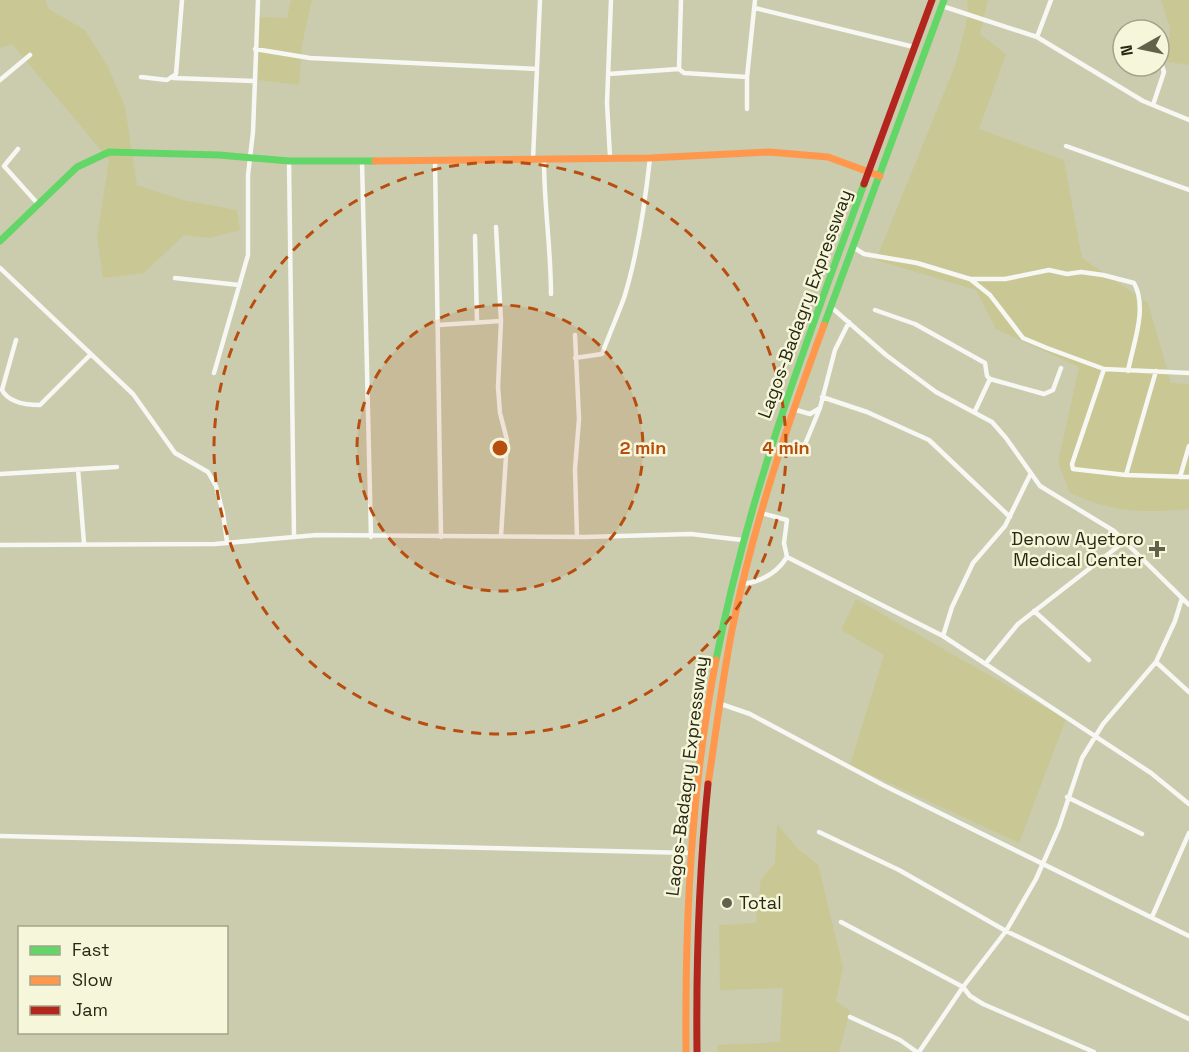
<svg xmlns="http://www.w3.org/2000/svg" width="1189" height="1052" viewBox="0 0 1189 1052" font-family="'Space Grotesk',sans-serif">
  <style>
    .green { fill: #c9c895 }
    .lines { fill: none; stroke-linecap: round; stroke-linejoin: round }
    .street { stroke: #f7f7f3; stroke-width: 4.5 }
    .fast { stroke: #63d668; stroke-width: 7 }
    .slow { stroke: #ff974d; stroke-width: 7 }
    .jam { stroke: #b3261e; stroke-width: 7 }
    .ring { fill: none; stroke: #b84d0e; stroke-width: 3; stroke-dasharray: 10 8 }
    .poi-dot { fill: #626149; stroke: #f6f6db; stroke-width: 2 }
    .labels { text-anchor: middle; stroke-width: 5; stroke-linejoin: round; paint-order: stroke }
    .street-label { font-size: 18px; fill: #292813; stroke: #f6f6db }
    .poi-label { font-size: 18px; fill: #292813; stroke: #f6f6db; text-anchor: end }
    .centre { fill: #b84d0e; stroke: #f6f6db; stroke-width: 3 }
    .ring-label { font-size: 18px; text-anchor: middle; font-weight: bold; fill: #b84d0e; stroke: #f6f6db; stroke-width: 5; stroke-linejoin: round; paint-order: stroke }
  </style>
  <rect width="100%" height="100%" fill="#cbcbae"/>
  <path class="green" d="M0,0H45L49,9L85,30L108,67L125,107L137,185L183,200L237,210L240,230L210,238L184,235L144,273L103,278L97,237L109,160L12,44L0,48Z
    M291,0H312L302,45L299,85L258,80L259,17L287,18Z
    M967,0H988L980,34L1006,54L979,129L1064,160L1082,258L1148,303L1171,383L1189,384V509C1140,513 1116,513 1070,493L1058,462L1079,367L996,329L976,290L876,260L956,63L968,16Z
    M1161,0H1189V65L1168,62L1170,28Z
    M856,599L1066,719L1019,843L850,765L884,655L841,630Z
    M777,824L799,850L818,864L843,967L836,1001L850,1011L839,1052H718L717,1045L780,1042L783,988L720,990L719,925L756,923L761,879L775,863Z"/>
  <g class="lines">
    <path class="street" d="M681,0L679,69L684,73L747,77
      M942,6L1037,37L1143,101L1189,120
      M755,8L914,47
      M1037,37L1051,0
      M255,49L310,58L537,69
      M608,74L679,69
      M141,77L167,80L176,74L182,0
      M173,78L254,81
      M0,80L30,55
      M1153,105L1164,72L1159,56
      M747,109V77L755,0
      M1066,146L1189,190
      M18,149L4,166L38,204
      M610,157L607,103L611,0
      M533,159L540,0
      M544,160C544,205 551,249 551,294
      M289,161L294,536
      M362,161L371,537
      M435,161L441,537
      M496,227L501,321
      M475,236L477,322
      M853,247L864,254L917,263L970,279H1005L1049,270L1067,274L1081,272L1103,275L1134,283C1148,308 1133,344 1128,371
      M0,268L133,394L175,453L208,472L216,486L223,513L227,542
      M175,278L239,285
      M970,279L990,295L1023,338L1047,348L1104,369L1189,373
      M831,307L886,355L936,392L992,422L1006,438L1040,486L1114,531L1189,605
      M875,310L915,324L985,363L987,376L990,379L1044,394L1053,390L1061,368
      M438,325L501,321L498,387L500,413L507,440L501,536
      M575,335L579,419L575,469L577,537
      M16,340L2,390C9,403 26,405 40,405L90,355
      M575,358L602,354C609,335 617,317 624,298C638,253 645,204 650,158
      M1104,369L1072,464L1073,469L1126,475L1189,477
      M214,373L248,255V175L253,132L258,0
      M822,397L867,412L929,440L1010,517
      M793,409L810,414L820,408L835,350L849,322
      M975,411L990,379
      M779,454H801L820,408
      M78,469L84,543
      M0,474L117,467
      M1126,475L1156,371
      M1180,477L1189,446
      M761,513L787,520L784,543L787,557L943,636L1151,773L1189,804
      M0,545L215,544L317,535L585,537L691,534L742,540
      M744,584C763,581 777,573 787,557
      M1034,611L1089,660
      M943,636L952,607L973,563L1005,526L1030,475
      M1156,662L1189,692
      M986,663L1018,624L1125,541
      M721,704L750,714L883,785L1189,936
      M1067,797L1142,834
      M819,832L899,870L1006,931L1189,1019
      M0,836L690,853
      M1152,917L1189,833
      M841,922L963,987L970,996L983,1004L1094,1052
      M850,1017L900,1040L917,1052
      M919,1052L963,987L1006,931L1036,879L1059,827L1082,758L1103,724L1156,662L1175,621L1182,598"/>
    <path class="fast" d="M0,241L77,167L109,152L219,155L289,161H375
      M824,325L944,0
      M716,660C748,495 807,340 864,184"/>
    <path class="slow" d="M375,161L650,158L769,152L828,157L880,176
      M708,784C716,733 722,681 732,630C753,526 787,425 824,325
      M686,1052C685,920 691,789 716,660"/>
    <path class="jam" d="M864,184L932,0
      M697,1052C696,962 699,873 708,784"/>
  </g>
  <circle cx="500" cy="448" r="143" fill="#b84d0e" fill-opacity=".12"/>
  <g class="ring">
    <circle cx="500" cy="448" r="143"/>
    <circle cx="500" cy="448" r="286"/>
  </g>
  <g class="poi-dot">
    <path d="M1154 540h6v6h6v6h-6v6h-6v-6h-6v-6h6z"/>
    <circle cx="727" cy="903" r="6"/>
  </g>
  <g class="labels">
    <g class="street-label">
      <text transform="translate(805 304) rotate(-70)" y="6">Lagos-Badagry Expressway</text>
      <text transform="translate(687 776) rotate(-83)" y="6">Lagos-Badagry Expressway</text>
    </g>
    <g class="poi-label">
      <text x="1144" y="545">Denow Ayetoro<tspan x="1144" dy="21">Medical Center</tspan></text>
      <text x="739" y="909" text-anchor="start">Total</text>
    </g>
  </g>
  <circle cx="500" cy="448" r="9" class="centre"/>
  <g class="ring-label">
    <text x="643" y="454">2 min</text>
    <text x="786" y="454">4 min</text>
  </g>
  <rect x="18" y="926" width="210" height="108" fill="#f6f6db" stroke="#a4a48b" stroke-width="1.5"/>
  <rect x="30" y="946" width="30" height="9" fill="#63d668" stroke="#a4a48b" stroke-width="1.5"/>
  <text x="72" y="956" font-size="18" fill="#292813">Fast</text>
  <rect x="30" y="976" width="30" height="9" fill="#ff974d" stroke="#a4a48b" stroke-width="1.5"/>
  <text x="72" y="986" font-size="18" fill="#292813">Slow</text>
  <rect x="30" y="1006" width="30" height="9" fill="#b3261e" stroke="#a4a48b" stroke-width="1.5"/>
  <text x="72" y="1016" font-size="18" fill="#292813">Jam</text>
  <g transform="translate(1141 48) rotate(261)"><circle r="28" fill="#f6f6db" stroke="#a4a48b" stroke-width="1.5"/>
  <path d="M0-4.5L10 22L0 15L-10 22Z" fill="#626149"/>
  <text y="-9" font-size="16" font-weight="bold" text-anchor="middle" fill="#292813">N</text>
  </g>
</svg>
